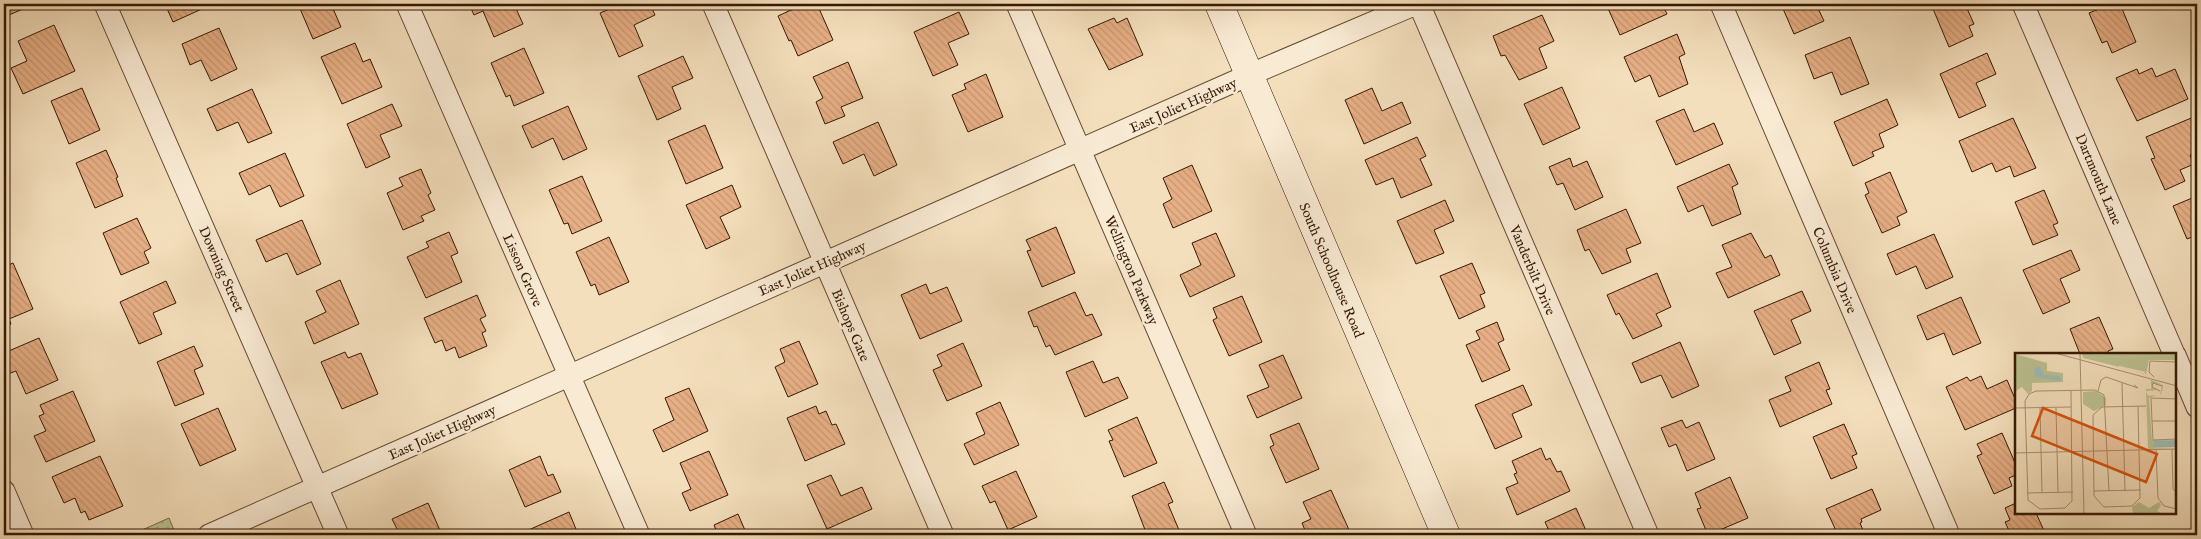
<svg xmlns="http://www.w3.org/2000/svg" width="2201" height="539" viewBox="0 0 2201 539" font-family="'IM FELL English',serif">
  <style>
    .grass { fill: url(#grass-dots); stroke: #786d48 }
    .building { fill: url(#building-back-hatch); stroke: #351900 }
    .lines { fill: none; stroke-linecap: round; stroke-linejoin: round }
    .street-casing { stroke: #654a2f; stroke-width: 23 }
    .secondary-casing { stroke: #351900; stroke-width: 29 }
    .street { stroke: #f8ead3; stroke-width: 21 }
    .secondary { stroke: #f8ead3; stroke-width: 28 }
    .labels { text-anchor: middle; stroke-width: 5; stroke-linejoin: round; paint-order: stroke }
    .street-label { font-size: 14px; fill: #351900; stroke: #f8ead3 }
    .inset-road { fill: none; stroke: #a89071; stroke-width: 1 }
    .view { fill: #d6530b; fill-opacity: 0.15; stroke: #d6530b; stroke-width: 2.5 }
    .inset-edge { fill: none; stroke: #351900; stroke-width: 2.5 }
  </style>
  <defs>
    <pattern id="grass-dots" width="8" height="8" patternUnits="userSpaceOnUse" patternTransform="scale(1.25)"><rect width="8" height="8" fill="#bcc190"/><path d="M2 2h.1M6 6h.1" fill="none" stroke="#a2a57a" stroke-width="1.8" stroke-linecap="round"/></pattern>
    <pattern id="building-back-hatch" width="6" height="6" patternUnits="userSpaceOnUse" patternTransform="scale(1.25)"><rect width="6" height="6" fill="#e7af85"/><path d="M-1 5l2 2M0 0l6 6M5-1l2 2" fill="none" stroke="#c79671"/></pattern>
  </defs>
  <rect width="100%" height="100%" fill="#f4dfbc"/>
  <filter id="stains"><feTurbulence type="fractalNoise" baseFrequency=".004" numOctaves="4"/><feColorMatrix values="0 0 0 0 .2 0 0 0 0 .09 0 0 0 0 .02 0 0 0 .5 -.17"/></filter>
  <radialGradient id="worn" r=".72"><stop offset=".6" stop-color="#630" stop-opacity="0"/><stop offset="1" stop-color="#630" stop-opacity=".3"/></radialGradient>
  <path class="grass" d="M169,518L174,530L160,535H131Z"/>
  <path class="building" d="M4,4H35L4,17Z
    M165,4H213L173,22Z
    M298,4H331L341,27L313,39Z
    M469,4H514L523,24L494,37L483,11L474,15Z
    M622,4H650L655,15L634,25L643,46L619,57L600,13Z
    M804,4H817L833,40L798,56L791,40L789,41L778,16Z
    M1606,4H1662L1667,14L1620,35Z
    M1781,4H1816L1824,21L1794,34Z
    M1931,4H1965L1974,24L1969,26L1973,36L1949,47Z
    M2111,4H2120L2136,42L2112,53L2107,41L2102,43L2089,13Z
    M959,12L969,34L948,43L958,65L933,76L914,32Z
    M1542,15L1554,41L1539,48L1547,68L1519,80L1505,55L1501,56L1493,36Z
    M1114,18L1117,23L1127,18L1143,55L1109,70L1088,29Z
    M54,25L75,71L23,94L11,68L27,61L18,41Z
    M219,28L237,69L211,81L201,60L190,65L182,44Z
    M1677,34L1685,54L1679,57L1688,84L1659,97L1650,75L1635,82L1624,57Z
    M1850,37L1869,84L1841,95L1832,72L1814,79L1805,55Z
    M355,43L363,62L370,59L382,87L342,104L321,57Z
    M524,48L544,93L514,106L510,95L506,97L491,63Z
    M1987,53L1996,74L1976,83L1986,106L1959,118L1940,74Z
    M683,56L693,78L672,87L681,109L657,120L638,76Z
    M848,62L863,98L841,107L845,116L825,124L816,102L823,98L813,77Z
    M2152,68L2156,77L2175,69L2188,99L2137,121L2116,78L2137,69L2139,74Z
    M986,74L1003,117L968,132L952,95L966,89L964,84Z
    M1562,87L1580,128L1543,145L1524,104Z
    M82,88L100,130L69,144L51,101Z
    M1372,88L1382,111L1402,102L1411,123L1364,144L1345,100Z
    M252,89L272,133L248,143L238,122L217,131L207,109Z
    M1887,99L1898,125L1879,134L1884,147L1872,152L1874,156L1853,166L1834,122Z
    M392,104L402,126L380,135L390,157L366,168L347,124Z
    M568,106L587,149L563,160L553,138L532,148L522,126Z
    M1684,109L1694,132L1714,123L1723,144L1676,165L1656,121Z
    M2196,116L2197,152L2190,155L2194,164L2180,170L2185,181L2165,190L2151,159L2155,158L2146,137Z
    M2013,118L2036,168L2014,177L2010,166L1996,172L1992,163L1972,172L1959,141Z
    M878,122L897,165L874,176L864,154L843,164L833,142Z
    M705,125L723,168L686,184L668,141Z
    M1417,137L1426,156L1420,159L1432,185L1401,198L1393,178L1376,185L1365,160Z
    M106,150L118,177L116,178L123,196L95,208L76,163Z
    M285,153L304,196L280,207L270,185L249,195L239,173Z
    M1570,158L1573,167L1587,161L1603,197L1575,210L1563,183L1557,185L1549,167Z
    M1729,164L1738,184L1732,187L1741,214L1712,226L1703,205L1688,212L1677,187Z
    M1192,165L1212,211L1173,228L1163,204L1172,199L1163,178Z
    M421,169L431,193L428,195L435,210L421,216L424,221L403,230L387,193L403,186L399,178Z
    M1890,172L1907,212L1897,217L1900,225L1882,233L1865,195L1869,193L1865,183Z
    M582,176L602,221L572,234L568,223L564,224L549,190Z
    M732,185L741,207L720,217L730,238L706,249L686,205Z
    M2044,190L2058,223L2053,225L2058,235L2033,245L2015,202Z
    M2197,196V247H2196L2192,237L2187,239L2173,206Z
    M1445,200L1454,221L1434,230L1444,253L1416,264L1397,221Z
    M1626,209L1641,243L1626,249L1631,262L1602,274L1589,249L1585,251L1577,230Z
    M137,218L151,248L144,252L149,263L121,275L103,233Z
    M302,220L321,264L297,275L287,253L266,262L256,240Z
    M1056,227L1075,273L1042,287L1027,251L1031,250L1026,240Z
    M449,232L458,253L451,256L462,282L426,298L407,257L429,247L426,242Z
    M1216,233L1235,276L1190,297L1180,275L1201,265L1192,243Z
    M1751,233L1765,258L1771,255L1780,275L1728,298L1716,273L1732,267L1722,245Z
    M1934,234L1953,277L1926,289L1916,266L1896,275L1887,254Z
    M609,237L629,282L599,295L595,284L591,286L576,252Z
    M2071,250L2080,270L2060,279L2070,302L2043,314L2023,270Z
    M13,263L33,309L9,319L11,324L4,327V267Z
    M1472,263L1485,293L1480,295L1485,307L1459,319L1440,276Z
    M1657,273L1671,307L1656,314L1662,326L1633,339L1619,313L1616,315L1607,295Z
    M340,280L359,324L314,344L305,322L326,312L316,291Z
    M166,281L176,303L153,313L162,334L139,344L120,302Z
    M926,284L930,294L947,287L962,321L920,339L901,295Z
    M1802,291L1811,311L1791,320L1801,343L1774,355L1754,311Z
    M1075,292L1086,316L1092,314L1102,335L1055,355L1050,345L1046,347L1037,326L1034,327L1028,312Z
    M477,295L486,316L480,319L486,331L482,333L487,346L459,358L455,347L446,351L442,340L435,343L424,318Z
    M1242,296L1262,342L1229,356L1213,320L1217,318L1213,308Z
    M1961,297L1981,343L1953,355L1944,333L1927,340L1917,316Z
    M2099,317L2113,349L2108,351L2109,354H2080L2070,329Z
    M1497,322L1504,340L1498,343L1510,370L1482,382L1466,345L1480,339L1476,331Z
    M39,338L58,380L26,394L16,371L8,374L4,364V353Z
    M799,341L818,384L788,397L775,367L785,362L780,349Z
    M1680,342L1699,386L1672,398L1661,375L1641,383L1632,363Z
    M963,343L982,386L947,401L933,370L942,366L937,355Z
    M194,346L203,366L194,370L204,394L175,406L157,362Z
    M345,352L348,358L361,353L378,394L342,409L321,362Z
    M1283,355L1302,398L1257,418L1247,396L1269,387L1259,365Z
    M1093,361L1103,383L1118,377L1128,398L1085,417L1066,372Z
    M1819,362L1830,389L1826,390L1832,404L1780,427L1769,400L1791,391L1785,377Z
    M1981,376L1987,389L2007,380L2016,401V408L1965,430L1946,387L1967,377L1970,381Z
    M1523,385L1532,405L1512,414L1522,437L1495,449L1475,405Z
    M689,388L708,431L663,452L653,430L674,420L665,398Z
    M73,391L95,441L46,462L34,436L46,431L39,416L44,414L40,405Z
    M1000,402L1019,445L974,465L964,444L985,434L976,413Z
    M816,406L819,414L826,411L832,425L836,424L845,444L805,461L787,418Z
    M218,408L236,450L200,466L181,424Z
    M1137,417L1157,463L1124,477L1109,441L1113,440L1108,430Z
    M1682,420L1686,428L1699,422L1715,459L1687,471L1676,444L1669,447L1661,428Z
    M1299,423L1319,469L1286,483L1270,447L1274,445L1270,435Z
    M1844,424L1857,454L1852,456L1857,468L1831,479L1813,437Z
    M2002,433L2016,465V475L2009,478L2012,486L1994,494L1977,456L1982,454L1977,444Z
    M1541,448L1546,460L1550,458L1557,472L1561,471L1570,491L1517,515L1506,488L1518,483L1514,474L1517,473L1512,461Z
    M709,451L728,495L690,511L682,493L691,489L680,463Z
    M100,456L123,506L89,520L85,511L81,513L75,498L64,503L52,477Z
    M540,456L548,476L553,474L561,492L525,507L509,470Z
    M1016,471L1037,517L1008,530L995,501L990,503L982,486Z
    M831,475L841,496L862,487L872,509L827,529L807,485Z
    M1730,477L1748,518L1708,535L1697,509L1701,508L1695,493Z
    M1164,482L1173,502L1168,504L1179,530L1167,535H1147L1132,496Z
    M1872,489L1881,510L1861,519L1862,522L1860,523L1865,535H1838L1826,509Z
    M1331,490L1350,532L1343,535H1307L1302,523L1311,519L1303,502Z
    M428,503L442,535H400L392,519Z
    M2016,503V513H2036L2046,535H2011L2005,522L2010,520L2005,508Z
    M1576,508L1588,535H1551L1545,522Z
    M569,512L578,534L525,535L524,532Z
    M738,514L747,535H718L714,525Z"/>
  <g class="lines">
    <defs>
      <path id="street" d="M105,4L338,535
        M407,4L639,535
        M713,4L943,535
        M1017,4L1246,535
        M1419,4L1648,535
        M1721,4L1949,535
        M2023,4L2174,354
        M2175,355L2197,407
        M4,491L23,535
        M209,535L1249,75L1416,4"/>
      <path id="secondary" d="M1219,4L1446,535"/>
    </defs>
    <use href="#street" class="street-casing"/>
    <use href="#secondary" class="secondary-casing"/>
    <use href="#street" class="street"/>
    <use href="#secondary" class="secondary"/>
  </g>
  <g class="labels">
    <g class="street-label">
      <text transform="translate(1183 105) rotate(-24)" y="5">East Joliet Highway</text>
      <text transform="translate(2099 179) rotate(67)" y="5">Dartmouth Lane</text>
      <text transform="translate(812 268) rotate(-24)" y="5">East Joliet Highway</text>
      <text transform="translate(222 269) rotate(66)" y="5">Downing Street</text>
      <text transform="translate(523 270) rotate(66)" y="5">Lisson Grove</text>
      <text transform="translate(1132 270) rotate(67)" y="5">Wellington Parkway</text>
      <text transform="translate(1332 270) rotate(67)" y="5">South Schoolhouse Road</text>
      <text transform="translate(1533 270) rotate(67)" y="5">Vanderbilt Drive</text>
      <text transform="translate(1835 270) rotate(67)" y="5">Columbia Drive</text>
      <text transform="translate(851 325) rotate(67)" y="5">Bishops Gate</text>
      <text transform="translate(442 432) rotate(-24)" y="5">East Joliet Highway</text>
    </g>
  </g>
  <g transform="translate(2015 353)">
    <rect width="161" height="161" fill="#f4dfbc"/>
    <path d="M101,0L104,14L130,21V0H161V7H134L131,21L69,5L67,4ZM136,27L148,32V34L146,41L145,42L147,32L138,30L136,34L142,37L131,38L133,43L141,42L134,45L137,87H161L139,88L137,94L161,95L133,96L131,36H136ZM81,38L91,45V52L79,58L68,51V39Z" fill="#bcc190"/>
    <path d="M66,0H130L131,19L69,5ZM0,1L32,10V18L48,20V29L17,30V38L13,41L7,34L1,38ZM124,149L134,155L144,149L146,152L142,158L148,161H118L117,154Z" fill="#bcc190"/>
    <path d="M24,13L29,22L45,23L46,28L20,24L19,16ZM161,87V94H137L139,88Z" fill="#9cbcb6"/>
    <path class="inset-road" d="M40,0L162,33M65,0L69,161M139,24L134,19L135,8L162,9M107,30L110,138M56,38L57,148L50,155L25,156L13,147L10,48L14,41L21,38H24L80,37L89,42L94,138M83,38L86,27L91,24L123,35L119,32M145,38L137,34L138,30L147,33M162,46L136,45L137,68H162M123,53L125,145L117,153L89,154L79,143L78,62L87,54L131,53M0,55L56,54M25,55L27,139M41,55L43,139M137,68L138,87L162,86M157,96L158,136L162,140M141,97L143,145L149,153L162,156M0,100L162,96M79,138L126,137M12,140L58,139"/>
    <path class="view" d="M28,55L142,101L131,129L17,83Z"/>
    <rect width="161" height="161" class="inset-edge"/>
  </g>
  <rect width="2201" height="539" fill="none" stroke="#f4dfbc" stroke-width="20"/>
  <rect x="5" y="5" width="2191" height="529" fill="none" stroke="#351900" stroke-width="2.5"/>
  <rect x="10" y="10" width="2181" height="519" fill="none" stroke="#351900"/>
  <rect width="100%" height="100%" filter="url(#stains)"/>
  <rect width="100%" height="100%" fill="url(#worn)"/>
</svg>
